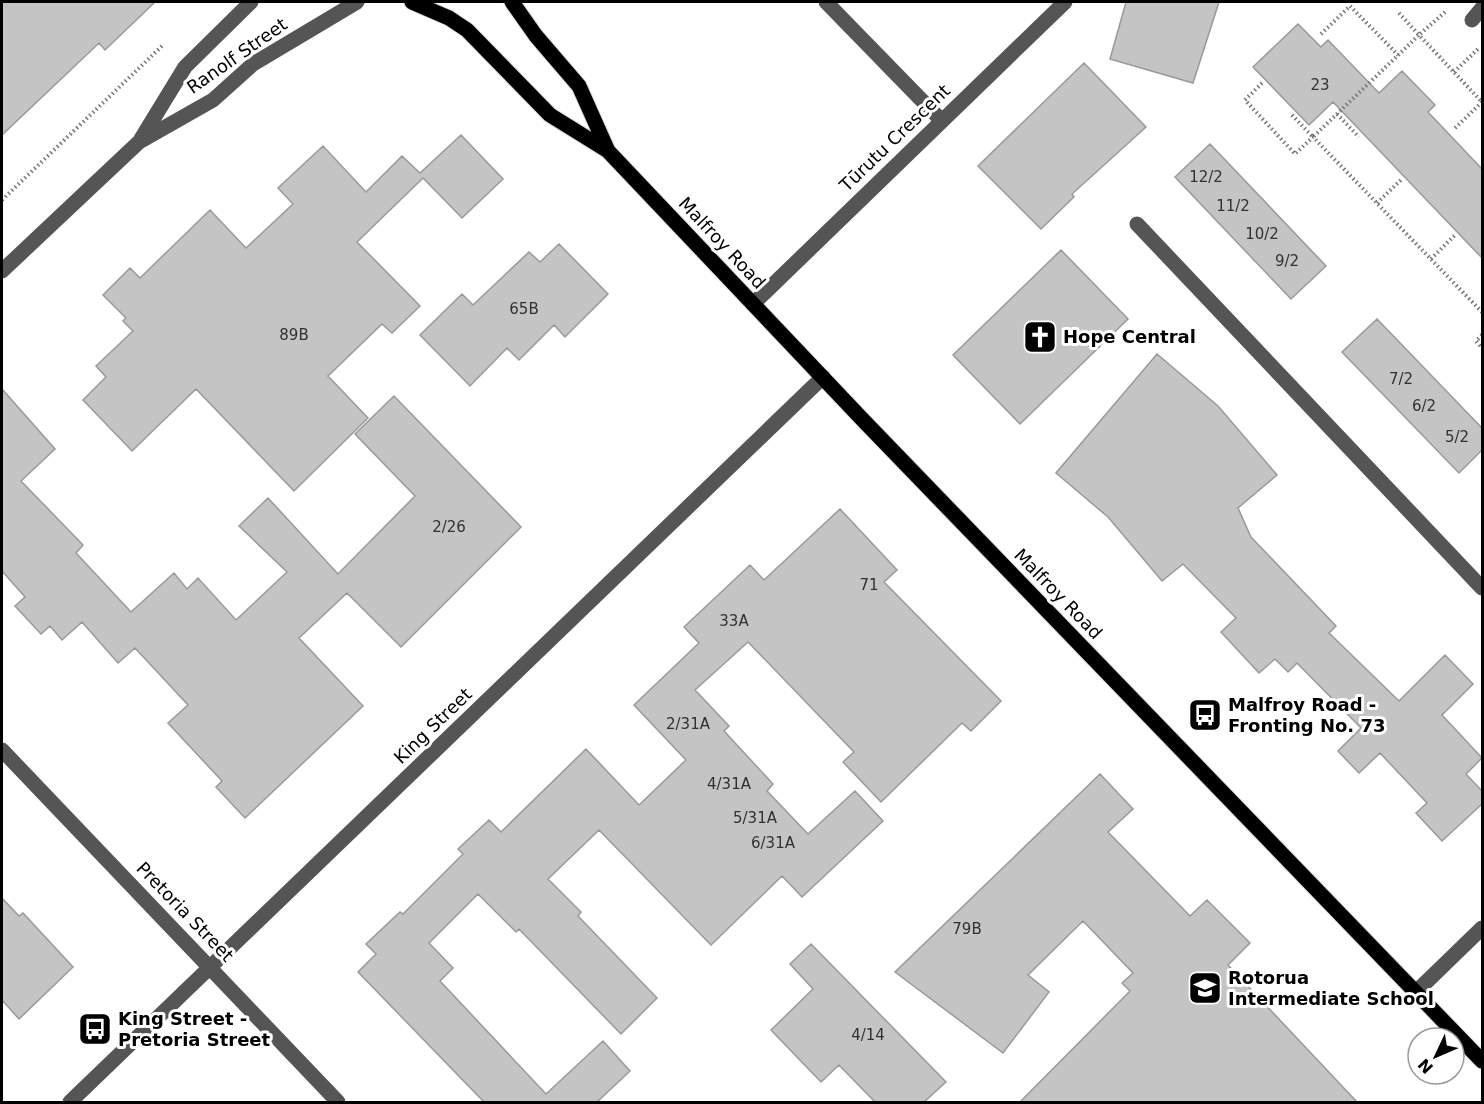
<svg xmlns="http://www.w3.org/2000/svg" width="1484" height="1104" viewBox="0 0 1484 1104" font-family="'DejaVu Sans',sans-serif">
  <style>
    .building { fill: #c4c4c4; stroke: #999; stroke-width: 1.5 }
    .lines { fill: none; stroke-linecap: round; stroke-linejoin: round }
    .major-casing { stroke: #dbdbdb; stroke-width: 17 }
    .path { stroke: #777; stroke-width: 4; stroke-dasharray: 1.5 3; stroke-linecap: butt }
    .minor { stroke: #555; stroke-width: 15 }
    .major { stroke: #000; stroke-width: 15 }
    .labels { text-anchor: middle; stroke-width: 6; stroke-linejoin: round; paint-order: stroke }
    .number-label { font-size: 15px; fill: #313131 }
    .street-label { font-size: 18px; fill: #000; stroke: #fff }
    .poi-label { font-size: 18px; font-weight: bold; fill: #000; stroke: #fff; text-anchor: start }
  </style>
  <rect width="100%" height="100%" fill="#fff"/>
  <path class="building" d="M2,2H155L105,50L99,43L2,135Z
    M1126,2H1219L1193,83L1110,59Z
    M1298,24L1321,47L1328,40L1379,93L1402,71L1435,105L1428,112L1482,169V258L1333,102L1309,125L1253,67Z
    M1084,63L1146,127L1072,194L1074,197L1041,229L978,166Z
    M461,135L503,179L462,218L423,178L357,242L420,306L392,333L382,324L328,376L368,418L294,491L196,389L132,451L83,400L106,377L96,366L133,331L123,321L126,318L103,295L130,268L140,278L210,210L246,248L293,204L278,188L323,146L366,192L402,156L420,173Z
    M1210,144L1326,266L1291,299L1175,177Z
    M559,244L608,294L565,337L554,325L519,360L507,348L470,386L420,335L462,294L473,305L529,252L540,262Z
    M1061,250L1128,319L1020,424L953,355Z
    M1377,319L1482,428V450L1459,473L1342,352Z
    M1157,354L1218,406L1277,475L1238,508L1251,537L1336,626L1329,633L1399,701L1445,655L1473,684L1442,715L1482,758L1466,774L1482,791V804L1442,841L1416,813L1427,803L1380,753L1359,773L1338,751L1361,728L1297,663L1288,672L1275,659L1259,673L1221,632L1236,618L1183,564L1162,581L1108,517L1056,473Z
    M2,389L55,449L21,481L83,545L76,553L131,612L174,573L187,589L198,578L236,620L287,572L239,526L268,498L338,574L415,496L355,434L394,396L521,527L401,647L347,593L299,638L363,706L245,818L216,787L222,781L168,723L188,705L135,648L118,663L82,622L62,640L50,626L41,634L15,606L25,597L2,571Z
    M840,509L897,570L884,582L1001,701L971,731L962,723L881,802L843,762L854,752L748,642L695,690L729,726L724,731L773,784L767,791L808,834L855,791L883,821L802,897L782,876L711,945L599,830L548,879L581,912L578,916L657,998L621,1034L519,929L516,932L478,894L429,943L453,968L440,981L546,1094L603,1041L630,1071L597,1102H484L358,972L376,954L366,944L400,912L403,914L463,854L458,849L489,820L501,832L586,749L639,805L686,760L634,705L699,643L684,627L750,565L764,580Z
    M1100,774L1133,809L1108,832L1190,916L1207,900L1250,943L1228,965L1357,1102H1020L1130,991L1122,983L1133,973L1083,921L1028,975L1049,992L1003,1053L895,972Z
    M2,898L19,916L23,913L73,967L19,1019L2,1000Z
    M811,944L946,1082L924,1102H875L839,1065L821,1082L771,1030L813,989L790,964Z"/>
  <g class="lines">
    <defs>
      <path id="major" d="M412,2L449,18L467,30L550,115L608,151L862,419L1482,1061
        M512,2L536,36L579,86L608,151"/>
    </defs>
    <use href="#major" class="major-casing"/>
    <path class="path" d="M1399,13L1419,35L1445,12
      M1321,34L1350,6L1398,55
      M1454,72L1478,49
      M1262,83L1245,100L1295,154L1313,137L1482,312
      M1337,114L1359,137
      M1292,115L1313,137L1419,35L1482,102
      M1455,128L1482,102
      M2,200L163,45
      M1377,203L1402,179
      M1431,259L1455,235
      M1482,335L1476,341L1482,348"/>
    <path class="minor" d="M826,2L941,120
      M1472,20L1482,8
      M141,139L185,67L251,2
      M1137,224L1482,588
      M2,271L139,142L213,100L253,64L357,2
      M753,304L1065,2
      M2,750L338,1102
      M1416,992L1482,928
      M70,1102L823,377"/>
    <use href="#major" class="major"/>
  </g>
  <defs>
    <symbol id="church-square" viewBox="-11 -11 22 22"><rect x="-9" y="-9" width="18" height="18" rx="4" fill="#000" stroke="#fff"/><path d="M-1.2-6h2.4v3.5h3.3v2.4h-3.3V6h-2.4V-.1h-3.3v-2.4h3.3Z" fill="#fff"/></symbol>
    <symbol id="bus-square" viewBox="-11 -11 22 22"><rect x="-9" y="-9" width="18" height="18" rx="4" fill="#000" stroke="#fff"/><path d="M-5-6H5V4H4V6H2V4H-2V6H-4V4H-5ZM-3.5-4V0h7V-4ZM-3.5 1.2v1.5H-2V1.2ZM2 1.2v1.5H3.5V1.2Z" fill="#fff"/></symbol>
    <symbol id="school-square" viewBox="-11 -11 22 22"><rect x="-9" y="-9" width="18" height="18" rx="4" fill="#000" stroke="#fff"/><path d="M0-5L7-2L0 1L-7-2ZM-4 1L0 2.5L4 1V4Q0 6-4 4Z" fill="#fff"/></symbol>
  </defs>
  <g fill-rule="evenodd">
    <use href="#church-square" x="1021" y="318" width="38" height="38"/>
    <use href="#bus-square" x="1186" y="696" width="38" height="38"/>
    <use href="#school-square" x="1186" y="969" width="38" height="38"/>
    <use href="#bus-square" x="76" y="1010" width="38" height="38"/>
  </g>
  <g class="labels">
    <g class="number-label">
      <text x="1320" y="90">23</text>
      <text x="1206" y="182">12/2</text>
      <text x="1233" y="211">11/2</text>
      <text x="1262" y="239">10/2</text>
      <text x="1287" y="266">9/2</text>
      <text x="524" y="314">65B</text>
      <text x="294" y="340">89B</text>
      <text x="1401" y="384">7/2</text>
      <text x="1424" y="411">6/2</text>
      <text x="1457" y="442">5/2</text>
      <text x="449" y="532">2/26</text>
      <text x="869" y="590">71</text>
      <text x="734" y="626">33A</text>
      <text x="688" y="729">2/31A</text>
      <text x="729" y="789">4/31A</text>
      <text x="755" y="823">5/31A</text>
      <text x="773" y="848">6/31A</text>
      <text x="967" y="934">79B</text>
      <text x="868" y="1040">4/14</text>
    </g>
    <g class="street-label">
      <text transform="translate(237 56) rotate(-35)" y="6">Ranolf Street</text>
      <text transform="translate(895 138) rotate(-44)" y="6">Tūrutu Crescent</text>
      <text transform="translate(722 243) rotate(47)" y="6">Malfroy Road</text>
      <text transform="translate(1058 594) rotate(46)" y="6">Malfroy Road</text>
      <text transform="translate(433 726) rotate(-44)" y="6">King Street</text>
      <text transform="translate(185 912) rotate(46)" y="6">Pretoria Street</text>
    </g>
    <g class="poi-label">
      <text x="1063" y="343">Hope Central</text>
      <text x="1228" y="711">Malfroy Road -<tspan x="1228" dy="21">Fronting No. 73</tspan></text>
      <text x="1228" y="984">Rotorua<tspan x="1228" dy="21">Intermediate School</tspan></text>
      <text x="118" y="1025">King Street -<tspan x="118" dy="21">Pretoria Street</tspan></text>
    </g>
  </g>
  <rect width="1484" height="1104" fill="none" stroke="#000000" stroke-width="6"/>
  <g transform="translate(1436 1056) rotate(226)"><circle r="28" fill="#ffffff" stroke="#999999" stroke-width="1.5"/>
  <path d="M0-4.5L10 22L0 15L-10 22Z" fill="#000000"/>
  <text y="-9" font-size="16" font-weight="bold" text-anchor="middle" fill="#000000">N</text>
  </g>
</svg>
